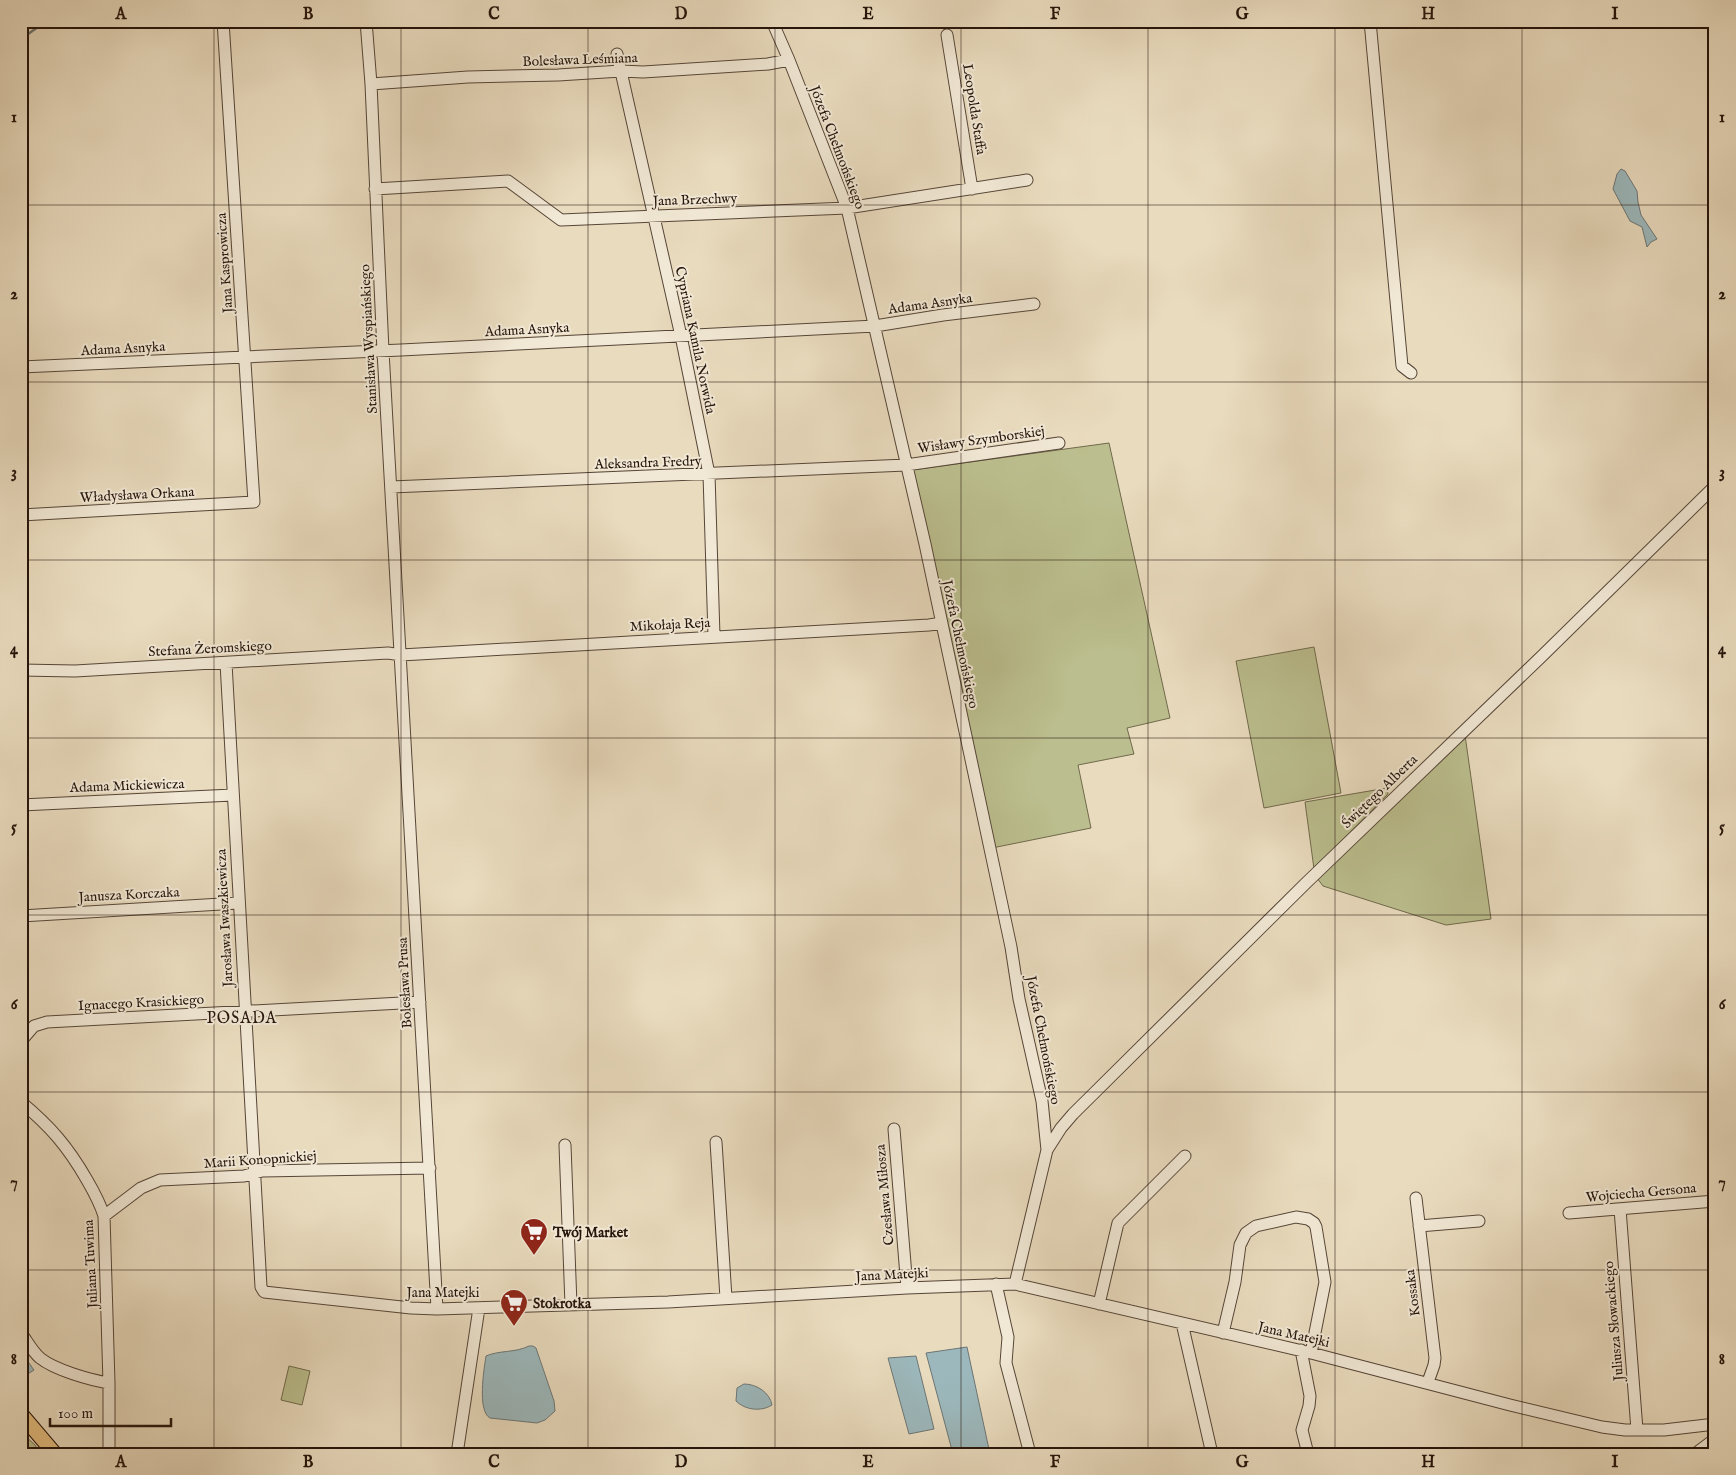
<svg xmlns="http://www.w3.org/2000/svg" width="1736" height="1475" viewBox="0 0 1736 1475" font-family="'IM FELL English',serif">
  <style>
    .green { fill: #bbbe8e; stroke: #70694c }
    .water { fill: #9cb8bc; stroke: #6c7675 }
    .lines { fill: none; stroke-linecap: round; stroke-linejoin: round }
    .stream { stroke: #6c7675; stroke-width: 2.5 }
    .minor-casing { stroke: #564638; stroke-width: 13 }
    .major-casing { stroke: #25140b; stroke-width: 16 }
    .minor { stroke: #f1e8d5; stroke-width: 11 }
    .major { stroke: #e4be7f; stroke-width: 14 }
    .grid { fill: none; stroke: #25140b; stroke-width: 1; stroke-opacity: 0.55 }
    .labels { text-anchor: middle; stroke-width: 4; stroke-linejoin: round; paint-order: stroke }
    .street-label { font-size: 14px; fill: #25140b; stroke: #f1e8d5 }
    .poi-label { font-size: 14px; font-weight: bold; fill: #25140b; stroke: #f1e8d5; text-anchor: start }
    .quarter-label { font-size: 16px; letter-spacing: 1px; fill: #25140b; stroke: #f1e8d5 }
    .neatline { fill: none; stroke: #25140b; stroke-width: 2 }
    .grid-label { font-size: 16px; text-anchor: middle; font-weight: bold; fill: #25140b }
  </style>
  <rect width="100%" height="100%" fill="#e9dbbe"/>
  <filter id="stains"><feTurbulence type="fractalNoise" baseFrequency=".004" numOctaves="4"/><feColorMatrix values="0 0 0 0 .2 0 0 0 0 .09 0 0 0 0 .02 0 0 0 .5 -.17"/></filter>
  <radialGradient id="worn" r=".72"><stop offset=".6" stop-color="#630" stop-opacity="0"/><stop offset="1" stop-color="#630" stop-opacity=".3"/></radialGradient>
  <path class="green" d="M1109,443L1170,718L1127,728L1134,754L1078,765L1091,828L992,848L912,470Z
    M1314,647L1341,793L1264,808L1236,661Z
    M1465,735L1491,919L1446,925L1323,886L1317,878Z
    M1387,788L1388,794L1314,869L1305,802Z
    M289,1366L310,1371L302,1405L281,1400Z
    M21,1432L35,1445L40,1454H21Z"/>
  <path class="water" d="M1621,169L1625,171L1637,191L1638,202L1641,215L1657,239L1651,242L1647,247L1642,227L1630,221L1613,189L1617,174Z
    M529,1346H533L536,1348L554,1401L555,1411L545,1420L537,1423L490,1418C477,1411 484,1369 486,1356C500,1350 515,1353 529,1346Z
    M967,1347L990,1454H953L926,1353Z
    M21,1352L34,1370L23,1377L21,1374Z
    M916,1356L934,1429L909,1434L888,1358Z
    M744,1384C757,1384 770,1393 772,1405C761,1412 745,1410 736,1401L737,1388Z"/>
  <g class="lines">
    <path class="stream" d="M42,25L47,21
      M21,39L38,27"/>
    <defs>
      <path id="minor" d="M366,21L371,84L383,351L437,1309
        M772,21L789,60L847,208L925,544L1011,947L1019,999L1042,1101L1047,1150L1015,1284
        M1370,21L1402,366L1411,373
        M947,35L972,189
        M617,54L681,336L709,474L714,636
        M371,84L468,77L558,75L621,71L643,72L768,64L789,60
        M375,189L508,181L561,220L847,208L1027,180
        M21,367L401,350L875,326L943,315L1034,304
        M391,487L906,465L1059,443
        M21,515L254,502L223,21
        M226,663L261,1287L264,1292L411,1308L437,1309L668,1302L907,1288L1015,1284L1311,1353L1510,1405L1602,1427L1625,1430H1664L1715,1424
        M21,670L75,671L388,653L401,655L929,625L942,623
        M21,805L233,795
        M21,916L238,903
        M21,1041L34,1026L47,1022L420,1002
        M21,1102C51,1127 68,1147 87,1180C94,1192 100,1203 104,1216L109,1383V1454
        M894,1129L907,1288
        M716,1142L726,1298
        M565,1145L571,1305
        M1047,1150L1061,1128L1073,1114L1306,883L1542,656L1715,486
        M1416,1198L1435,1358L1434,1365L1428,1382
        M1620,1209L1637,1430
        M1569,1213L1715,1201
        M104,1216L141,1188L160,1180L244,1176L262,1171L430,1168
        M1419,1226L1479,1221
        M996,1284L1008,1337L1006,1363L1030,1454
        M1099,1304L1118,1223L1185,1156
        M1182,1323L1212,1454
        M21,1333C27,1341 32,1351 40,1358C55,1370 90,1380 109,1383
        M1223,1333L1235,1282L1240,1245L1246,1233L1256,1226L1296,1217L1308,1219L1314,1223L1316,1227L1325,1282L1311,1353
        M1301,1350L1310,1396L1309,1406L1302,1430L1308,1454
        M457,1454L479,1308
        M1695,1454L1715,1439"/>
      <path id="major" d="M21,1414L55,1454"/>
    </defs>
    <use href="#minor" class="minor-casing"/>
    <use href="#major" class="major-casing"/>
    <use href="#minor" class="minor"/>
    <use href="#major" class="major"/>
  </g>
  <path class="grid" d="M214,21V1454M401,21V1454M588,21V1454M775,21V1454M961,21V1454M1148,21V1454M1335,21V1454M1522,21V1454M21,205H1715M21,382H1715M21,560H1715M21,738H1715M21,915H1715M21,1092H1715M21,1270H1715"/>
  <defs>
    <symbol id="supermarket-pin" viewBox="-11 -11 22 30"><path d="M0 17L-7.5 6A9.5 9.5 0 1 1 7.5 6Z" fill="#8f2418" stroke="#f1e8d5"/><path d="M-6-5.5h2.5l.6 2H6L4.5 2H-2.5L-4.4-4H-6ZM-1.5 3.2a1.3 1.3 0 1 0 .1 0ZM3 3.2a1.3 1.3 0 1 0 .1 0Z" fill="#fff"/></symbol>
  </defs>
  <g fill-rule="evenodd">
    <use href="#supermarket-pin" x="518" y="1216" width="32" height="43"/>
    <use href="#supermarket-pin" x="498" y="1287" width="32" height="43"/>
  </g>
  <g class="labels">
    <g class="street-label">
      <text transform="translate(580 59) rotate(-2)" y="5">Bolesława Leśmiana</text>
      <text transform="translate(975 109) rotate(81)" y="5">Leopolda Staffa</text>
      <text transform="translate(838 147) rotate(69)" y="5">Józefa Chełmońskiego</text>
      <text transform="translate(695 199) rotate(-2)" y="5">Jana Brzechwy</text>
      <text transform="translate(224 263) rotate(-94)" y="5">Jana Kasprowicza</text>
      <text transform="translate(930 303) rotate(-8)" y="5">Adama Asnyka</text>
      <text transform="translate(527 329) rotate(-3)" y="5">Adama Asnyka</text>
      <text transform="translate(368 339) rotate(-93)" y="5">Stanisława Wyspiańskiego</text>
      <text transform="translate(696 340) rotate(78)" y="5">Cypriana Kamila Norwida</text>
      <text transform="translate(123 348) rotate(-3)" y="5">Adama Asnyka</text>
      <text transform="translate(981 439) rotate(-8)" y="5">Wisławy Szymborskiej</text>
      <text transform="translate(648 462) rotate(-2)" y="5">Aleksandra Fredry</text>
      <text transform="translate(137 494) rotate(-3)" y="5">Władysława Orkana</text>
      <text transform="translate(670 624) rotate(-3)" y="5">Mikołaja Reja</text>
      <text transform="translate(961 644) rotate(78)" y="5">Józefa Chełmońskiego</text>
      <text transform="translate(210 648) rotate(-3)" y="5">Stefana Żeromskiego</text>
      <text transform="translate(127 785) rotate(-2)" y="5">Adama Mickiewicza</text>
      <text transform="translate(1379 791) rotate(-44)" y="5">Świętego Alberta</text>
      <text transform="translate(129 894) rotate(-3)" y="5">Janusza Korczaka</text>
      <text transform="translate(224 918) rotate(-93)" y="5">Jarosława Iwaszkiewicza</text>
      <text transform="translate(404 983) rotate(-93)" y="5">Bolesława Prusa</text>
      <text transform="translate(141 1002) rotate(-3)" y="5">Ignacego Krasickiego</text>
      <text transform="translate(1044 1040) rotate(79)" y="5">Józefa Chełmońskiego</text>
      <text transform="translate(260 1159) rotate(-4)" y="5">Marii Konopnickiej</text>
      <text transform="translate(1641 1192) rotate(-5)" y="5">Wojciecha Gersona</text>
      <text transform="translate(884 1195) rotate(-95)" y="5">Czesława Miłosza</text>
      <text transform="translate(90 1264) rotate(-93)" y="5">Juliana Tuwima</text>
      <text transform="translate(892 1274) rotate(-3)" y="5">Jana Matejki</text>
      <text x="443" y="1297">Jana Matejki</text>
      <text transform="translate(1412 1293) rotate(-97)" y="5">Kossaka</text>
      <text transform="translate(1613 1321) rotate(-95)" y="5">Juliusza Słowackiego</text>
      <text transform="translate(1294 1334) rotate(13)" y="5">Jana Matejki</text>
    </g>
    <g class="poi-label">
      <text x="553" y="1237">Twój Market</text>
      <text x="533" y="1308">Stokrotka</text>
    </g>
    <g class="quarter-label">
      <text x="242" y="1023">POSADA</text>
    </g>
  </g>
  <rect width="1736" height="1475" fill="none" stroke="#e9dbbe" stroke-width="55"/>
  <path d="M50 1418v8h121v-8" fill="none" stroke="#25140b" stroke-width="2.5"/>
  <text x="58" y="1418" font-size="15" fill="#25140b" stroke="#f1e8d5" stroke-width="4" paint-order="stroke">100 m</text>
  <rect x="28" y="28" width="1680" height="1420" class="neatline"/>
  <g class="grid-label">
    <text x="121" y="19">A</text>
    <text x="308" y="19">B</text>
    <text x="494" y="19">C</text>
    <text x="681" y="19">D</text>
    <text x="868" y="19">E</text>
    <text x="1055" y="19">F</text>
    <text x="1242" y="19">G</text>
    <text x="1428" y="19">H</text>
    <text x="1615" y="19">I</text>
    <text x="14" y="122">1</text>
    <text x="1722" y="122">1</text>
    <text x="14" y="299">2</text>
    <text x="1722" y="299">2</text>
    <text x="14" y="477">3</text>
    <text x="1722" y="477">3</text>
    <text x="14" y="654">4</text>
    <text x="1722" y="654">4</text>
    <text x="14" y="832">5</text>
    <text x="1722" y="832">5</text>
    <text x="14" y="1009">6</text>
    <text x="1722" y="1009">6</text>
    <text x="14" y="1187">7</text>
    <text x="1722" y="1187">7</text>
    <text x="14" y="1364">8</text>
    <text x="1722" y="1364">8</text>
    <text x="121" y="1467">A</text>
    <text x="308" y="1467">B</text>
    <text x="494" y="1467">C</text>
    <text x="681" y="1467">D</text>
    <text x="868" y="1467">E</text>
    <text x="1055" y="1467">F</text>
    <text x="1242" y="1467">G</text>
    <text x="1428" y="1467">H</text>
    <text x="1615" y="1467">I</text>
  </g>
  <rect width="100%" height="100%" filter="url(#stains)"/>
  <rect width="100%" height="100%" fill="url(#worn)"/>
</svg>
